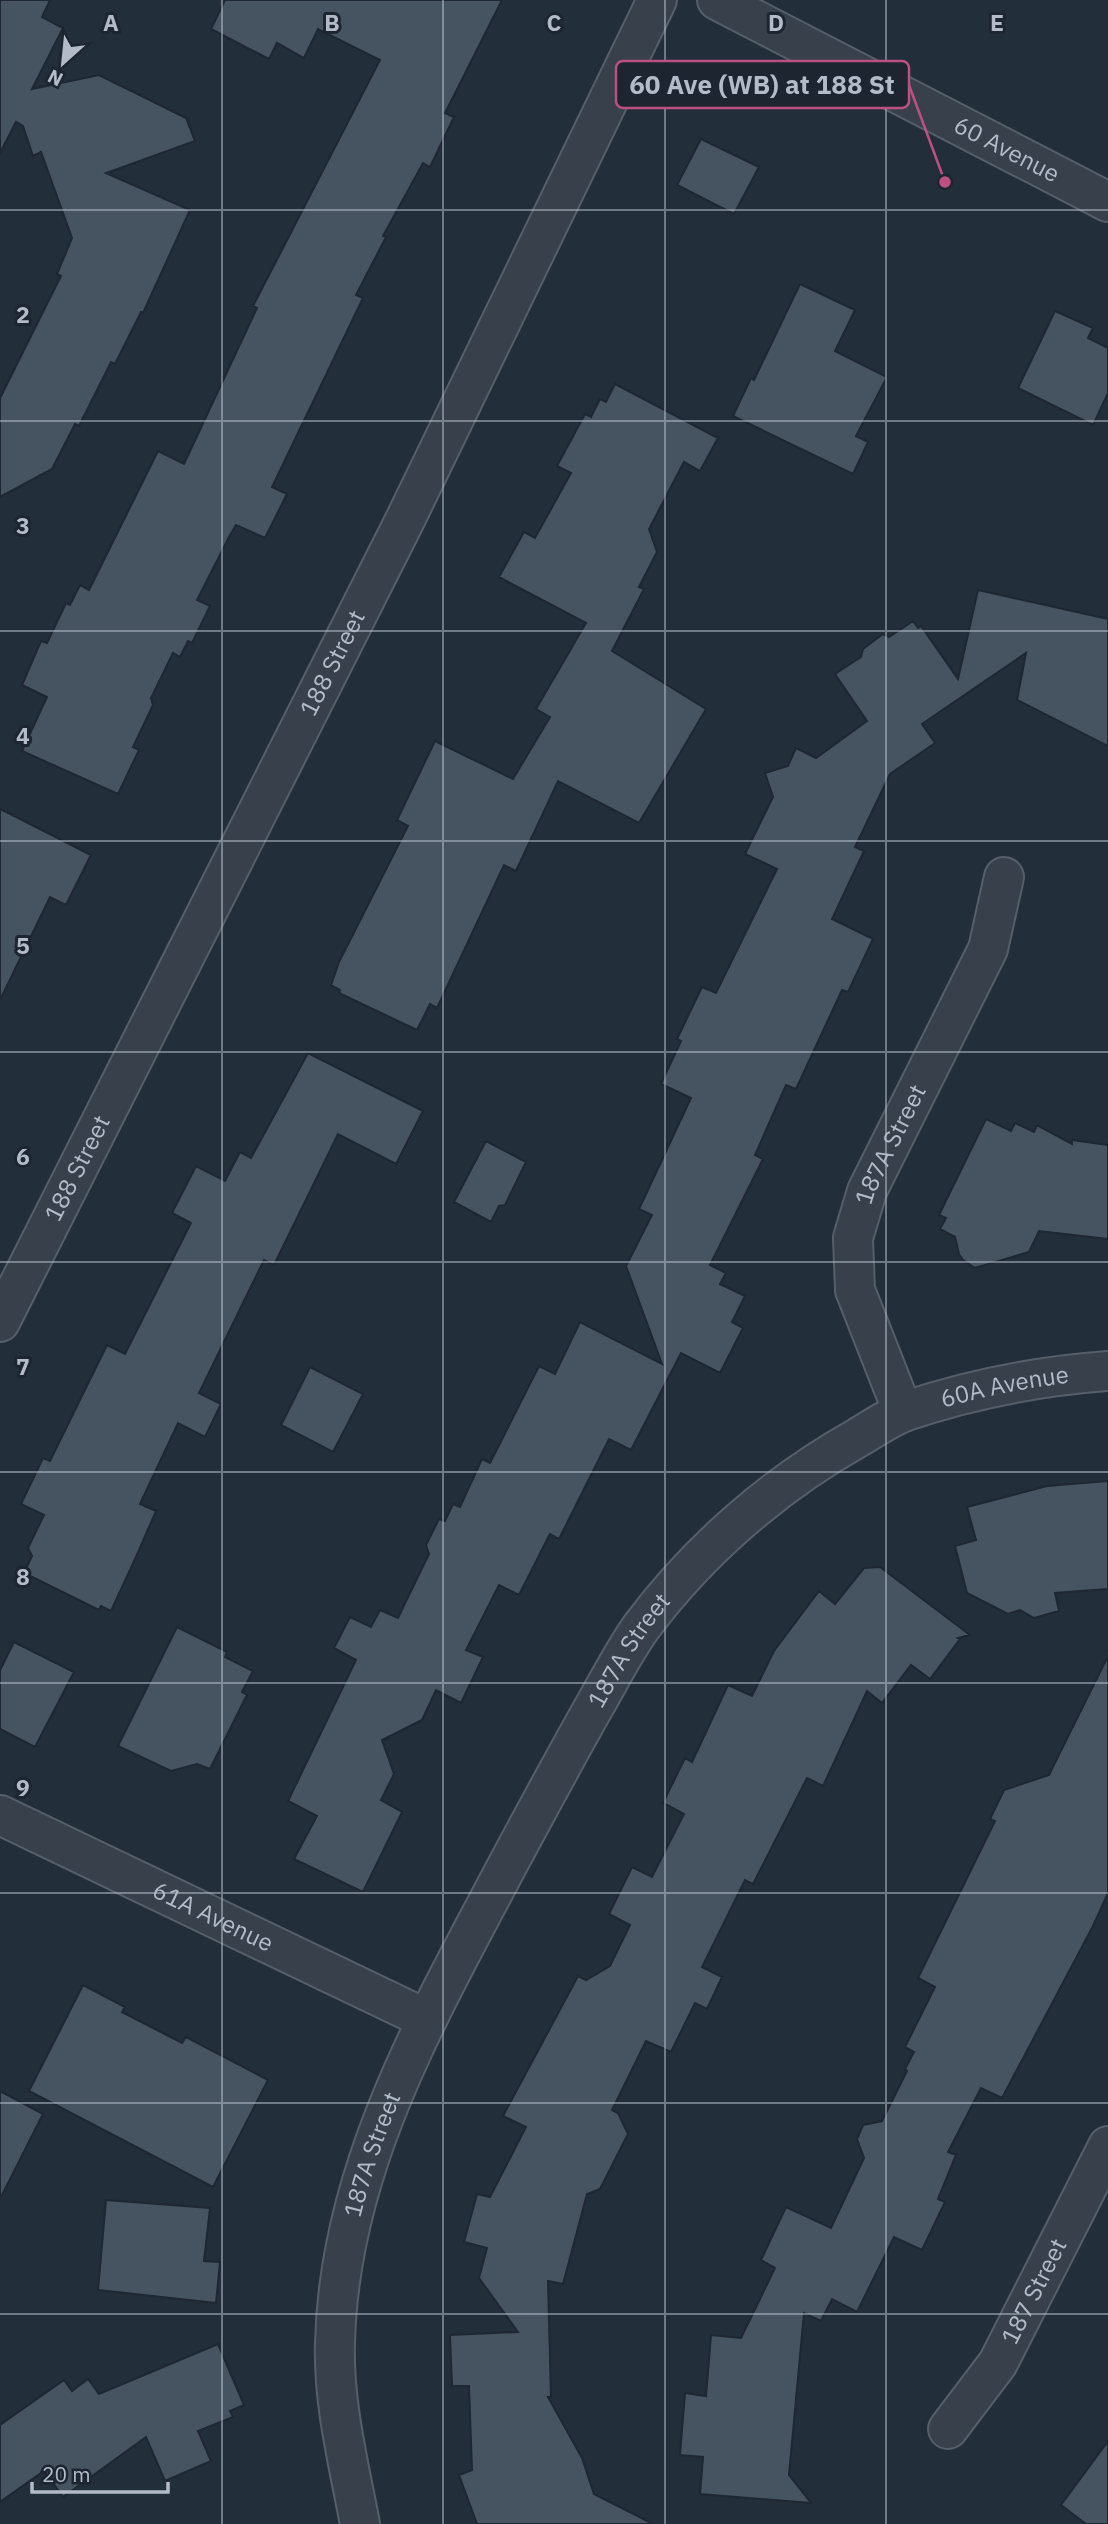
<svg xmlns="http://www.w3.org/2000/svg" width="1108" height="2524" viewBox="0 0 1108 2524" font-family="'IBM Plex Sans',sans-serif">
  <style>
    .building { fill: #465462; stroke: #1e2732; stroke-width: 2 }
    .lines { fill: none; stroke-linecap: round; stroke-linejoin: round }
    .minor-casing { stroke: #555e69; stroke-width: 42 }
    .tertiary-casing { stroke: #555e69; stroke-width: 42 }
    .minor { stroke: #37404b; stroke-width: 38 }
    .tertiary { stroke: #37404b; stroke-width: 38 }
    .grid { fill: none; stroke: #b2bbc7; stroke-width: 2; stroke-opacity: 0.55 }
    .labels { text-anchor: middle; stroke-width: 6; stroke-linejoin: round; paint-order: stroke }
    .street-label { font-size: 24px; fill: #b2bbc7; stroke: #1c2530 }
    .grid-label { font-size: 23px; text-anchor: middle; font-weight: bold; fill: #b2bbc7; stroke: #1c2530; stroke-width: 6; stroke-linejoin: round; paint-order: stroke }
    .leader { fill: none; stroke: #bc5181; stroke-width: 2.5 }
    .callout-dot { fill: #bc5181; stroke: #1c2530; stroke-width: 2.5 }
    .callout { fill: #1c2530; stroke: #bc5181; stroke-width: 2.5 }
    .callout-label { font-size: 26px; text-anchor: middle; font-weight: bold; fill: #b2bbc7 }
  </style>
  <rect width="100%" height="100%" fill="#232e3b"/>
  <path class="building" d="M0,0H50L42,17L63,28L32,89L99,75L186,118L195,141L106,173L190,210L143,313L141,312L115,364L111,362L79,426L75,424L52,469L0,497V398L61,276L57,274L72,238L41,152L33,156L23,126L16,122L0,153Z
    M225,0H502L445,113L454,117L430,167L423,163L383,236L386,237L356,295L363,298L272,487L287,494L265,538L236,525L229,537L197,600L210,606L192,643L188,641L180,657L173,653L151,698L153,705L133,747L139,750L118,794L22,751L47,697L22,685L41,641L47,643L66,603L70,605L80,585L89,590L158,451L184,464L257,308L253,306L380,60L318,29L304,58L277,43L269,59L211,29Z
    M701,139L759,167L734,214L677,185Z
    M800,284L855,310L835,351L887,377L856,436L868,442L853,474L733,416L751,378L754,380Z
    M1055,311L1093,328L1088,338L1108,348V393L1093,425L1018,388Z
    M615,384L718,438L700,471L684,462L649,529L657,552L639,587L644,589L612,651L706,709L639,823L558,781L516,871L504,865L437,1008L430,1004L417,1030L339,993L340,990L331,985L339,962L408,826L397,820L435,741L513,779L550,717L536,709L586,623L499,577L524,532L535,538L571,473L557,466L585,414L591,417L600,399L606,402Z
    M978,590L1108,619V746L1017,700L1026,653L922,724L935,743L890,774L855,847L864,851L832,919L873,939L848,992L842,990L796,1089L786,1085L755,1155L763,1159L710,1265L726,1273L720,1284L745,1296L732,1322L743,1328L720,1373L681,1353L631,1450L609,1439L559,1539L550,1534L519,1595L499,1585L466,1650L483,1657L461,1703L436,1690L422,1720L382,1740L394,1774L381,1800L402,1812L363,1892L294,1859L317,1816L288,1801L356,1660L334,1648L350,1617L371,1627L380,1610L398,1618L429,1554L426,1545L439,1519L445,1521L453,1504L460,1507L482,1459L490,1463L539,1366L555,1374L580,1322L662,1364L626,1266L652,1215L639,1209L691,1098L661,1084L681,1041L677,1039L702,987L716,993L777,869L745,854L773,797L765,773L788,766L796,748L816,758L867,721L835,674L861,657L863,649L883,634L889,637L913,621L918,628L921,626L958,679Z
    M0,809L91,855L66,905L50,897L0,1000Z
    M308,1053L423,1111L396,1164L338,1134L274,1265L264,1260L199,1393L221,1404L205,1437L178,1423L140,1504L156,1511L136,1557L111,1611L101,1606L99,1610L24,1573L32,1556L28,1548L44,1515L21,1504L43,1458L50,1461L107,1345L125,1354L191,1223L172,1213L196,1166L225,1181L240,1152L251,1158Z
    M986,1119L1011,1131L1015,1123L1034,1132L1037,1125L1072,1144V1140L1108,1145V1239L1039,1231L1029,1252L975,1268L963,1260L959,1254L955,1237L940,1229L946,1218L939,1215Z
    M486,1141L526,1162L505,1205L499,1206L491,1222L454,1202Z
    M310,1367L363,1394L333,1452L281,1425Z
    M1108,1481V1589L1055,1593L1059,1611L1034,1618L1020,1610L1008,1614L967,1593L955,1546L976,1540L967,1507L1047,1486Z
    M880,1567L970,1635L958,1638L960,1639L930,1679L911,1665L882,1703L867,1691L823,1786L807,1778L753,1884L745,1880L702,1967L722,1977L707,2009L695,2003L671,2052L646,2041L612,2110L618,2113L628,2134L600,2189L587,2194L563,2284L548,2281L551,2397H548L582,2458L594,2494L653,2524H477L459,2475L472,2470L469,2386H452L450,2335L518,2332L479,2278L487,2248L464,2242L477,2194L490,2197L526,2127L503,2116L578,1976L586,1980L610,1966L630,1925L609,1914L632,1867L652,1877L684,1814L663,1803L685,1758L692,1762L728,1685L752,1696L774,1651L819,1591L835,1604L864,1568Z
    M177,1627L227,1652L225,1657L253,1671L242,1692L247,1695L210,1769L197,1764L171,1771L118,1746Z
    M14,1642L74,1672L35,1747L0,1729V1670Z
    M1108,1656V1893L1093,1926L1002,2098L981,2088L948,2152L956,2155L938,2199L945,2202L922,2250L894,2237L857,2312L832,2299L821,2321L804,2313L789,2475L811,2503L700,2494L703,2457L680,2455L685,2393L706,2396L711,2335L741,2338L775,2268L761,2260L786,2207L831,2228L864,2158L857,2139L863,2125L882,2121L907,2071L905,2069L914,2052L905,2047L935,1987L918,1978L995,1821L990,1819L1004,1790L1049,1775Z
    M83,1985L125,2007L122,2012L182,2043L186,2037L268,2080L213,2187L29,2091Z
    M0,2091L43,2114L0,2199Z
    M106,2200L210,2208L204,2261L220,2262L216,2303L98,2290Z
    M218,2344L244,2405L230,2411L233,2417L198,2431L211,2461L165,2481L146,2437L63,2497L44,2471L0,2502V2425L64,2380L72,2391L88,2379L99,2394Z
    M1108,2441V2524H1086L1061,2505Z"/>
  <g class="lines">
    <defs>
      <g id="minor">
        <path id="s1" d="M903,1412L855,1290L853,1238L867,1191L988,949L1004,877"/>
        <path id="s2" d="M0,1815L426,2019"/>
        <path id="s3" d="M948,2429L998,2363L1108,2146"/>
        <path id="s4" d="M360,2524C349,2465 333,2403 335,2343C339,2168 428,2016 507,1866C536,1812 565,1758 595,1705C610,1679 624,1651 642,1626C700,1549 775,1484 859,1437C874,1428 890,1417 906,1411C972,1389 1039,1376 1108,1371"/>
      </g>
      <g id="tertiary">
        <path id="s5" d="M717,0L1108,202"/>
        <path id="s6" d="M0,1322L404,522L657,0"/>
      </g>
    </defs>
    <use href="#minor" class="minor-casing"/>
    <use href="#tertiary" class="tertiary-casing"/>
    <use href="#minor" class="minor"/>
    <use href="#tertiary" class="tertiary"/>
  </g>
  <path class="grid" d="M222,0V2524M443,0V2524M665,0V2524M886,0V2524M0,210H1108M0,421H1108M0,631H1108M0,841H1108M0,1052H1108M0,1262H1108M0,1472H1108M0,1683H1108M0,1893H1108M0,2103H1108M0,2314H1108"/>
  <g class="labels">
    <g class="street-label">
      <text dy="8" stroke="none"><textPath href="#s5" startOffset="326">60 Avenue</textPath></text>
      <text dy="8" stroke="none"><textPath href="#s6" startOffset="738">188 Street</textPath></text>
      <text dy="8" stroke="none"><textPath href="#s1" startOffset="284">187A Street</textPath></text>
      <text dy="8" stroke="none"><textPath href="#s6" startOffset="172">188 Street</textPath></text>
      <text dy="8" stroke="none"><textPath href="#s4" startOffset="1416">60A Avenue</textPath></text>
      <text dy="8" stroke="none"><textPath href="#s4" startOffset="943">187A Street</textPath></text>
      <text dy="8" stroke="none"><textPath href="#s2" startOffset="236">61A Avenue</textPath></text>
      <text dy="8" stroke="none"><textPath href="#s4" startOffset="376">187A Street</textPath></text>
      <text dy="8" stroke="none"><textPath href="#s3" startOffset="163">187 Street</textPath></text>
    </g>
  </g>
  <g class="grid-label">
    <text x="111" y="31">A</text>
    <text x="332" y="31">B</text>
    <text x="554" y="31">C</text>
    <text x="776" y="31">D</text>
    <text x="997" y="31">E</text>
    <text x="23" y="323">2</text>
    <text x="23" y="534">3</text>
    <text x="23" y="744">4</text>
    <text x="23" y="954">5</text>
    <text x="23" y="1165">6</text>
    <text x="23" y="1375">7</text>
    <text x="23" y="1585">8</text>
    <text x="23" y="1796">9</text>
  </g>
  <path class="leader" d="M945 182L909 85"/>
  <circle class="callout-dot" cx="945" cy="182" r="7"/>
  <rect class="callout" x="616" y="61" width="293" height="47" rx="7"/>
  <g class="callout-label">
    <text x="762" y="94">60 Ave (WB) at 188 St</text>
  </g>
  <g transform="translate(63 63) rotate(207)" stroke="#1c2530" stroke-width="5" paint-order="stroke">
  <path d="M0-5L12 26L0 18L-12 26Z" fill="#b2bbc7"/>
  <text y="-10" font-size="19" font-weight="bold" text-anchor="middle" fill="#b2bbc7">N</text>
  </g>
  <path d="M32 2482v10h136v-10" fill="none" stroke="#b2bbc7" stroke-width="3.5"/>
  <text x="42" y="2482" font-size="21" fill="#b2bbc7" stroke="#1c2530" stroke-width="5" paint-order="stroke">20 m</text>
</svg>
